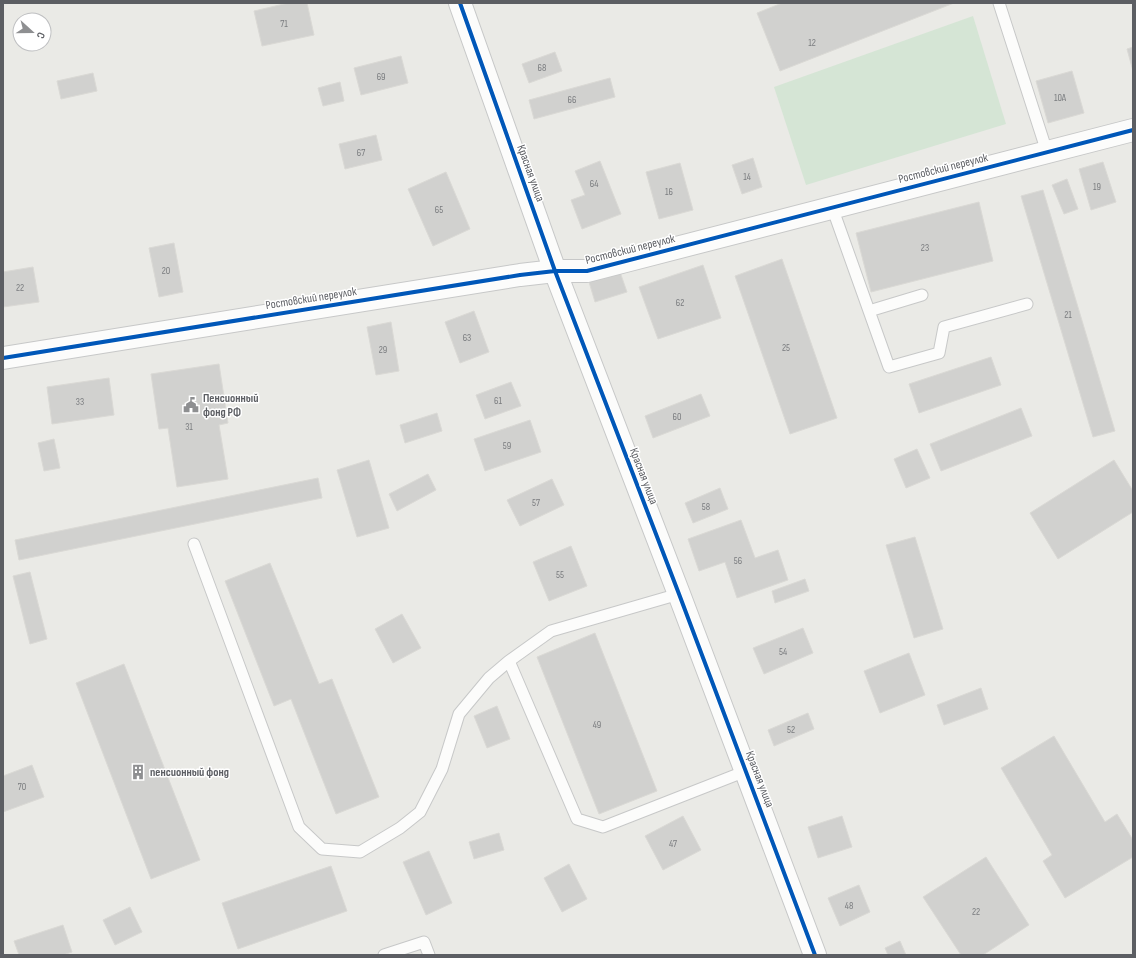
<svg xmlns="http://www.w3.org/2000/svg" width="1136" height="958" viewBox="0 0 1136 958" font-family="'Sofia Sans Condensed',sans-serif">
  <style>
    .green { fill: #d5e5d5 }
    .building { fill: #d1d1cf; stroke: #dad9d5 }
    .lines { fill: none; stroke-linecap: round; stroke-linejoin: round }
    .service-casing { stroke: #c7c8c8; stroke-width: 13 }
    .minor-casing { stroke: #c7c8c8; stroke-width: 24 }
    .tertiary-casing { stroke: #c7c8c8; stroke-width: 24 }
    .service { stroke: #fcfcfb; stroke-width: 11 }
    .minor { stroke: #fcfcfb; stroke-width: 22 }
    .tertiary { stroke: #fcfcfb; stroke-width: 22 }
    .cycleway-casing { stroke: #fff; stroke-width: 6 }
    .cycleway { stroke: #0057b8; stroke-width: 4 }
    .labels { text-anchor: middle; stroke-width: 3; stroke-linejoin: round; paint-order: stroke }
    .number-label { font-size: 10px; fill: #7a7c7f }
    .street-label { font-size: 12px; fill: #5c5e63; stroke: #fff }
    .poi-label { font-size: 12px; font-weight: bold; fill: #5c5e63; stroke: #fff; text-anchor: start }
  </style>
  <rect width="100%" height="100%" fill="#eaeae6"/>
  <path class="green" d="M973,16L1006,124L806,185L774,87Z"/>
  <path class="building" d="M288,3H307L314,35L262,46L254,11Z
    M782,3H954L780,71L757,13Z
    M1133,47V71L1127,49Z
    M555,52L562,71L529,83L522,64Z
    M401,56L408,83L361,95L354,68Z
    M1072,71L1084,113L1048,123L1036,81Z
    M93,73L97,91L61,99L57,81Z
    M610,78L615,97L534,119L529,100Z
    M340,82L344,101L323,106L318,88Z
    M376,135L382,160L345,169L339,144Z
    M753,158L762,187L742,194L732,165Z
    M600,161L621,214L582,229L571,200L585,195L575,171Z
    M1103,162L1116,202L1091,210L1079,169Z
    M680,163L693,210L659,219L646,172Z
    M446,172L470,229L433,246L408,189Z
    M1067,179L1078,209L1064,214L1052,185Z
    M1043,190L1115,431L1093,437L1021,196Z
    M979,202L993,261L871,292L856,233Z
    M174,243L183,292L159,297L149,248Z
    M782,259L837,418L790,434L735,276Z
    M703,265L721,318L658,339L639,287Z
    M33,267L39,302L3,307V272Z
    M620,272L627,292L595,302L589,282Z
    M474,311L489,352L460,363L445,322Z
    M391,322L399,371L376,375L367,327Z
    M991,357L1001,385L919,413L909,384Z
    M219,364L228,423L219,425L228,479L177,487L168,428L159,429L151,374Z
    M109,378L114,415L52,424L47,387Z
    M511,382L521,406L485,419L476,395Z
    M701,394L710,416L653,438L645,416Z
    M1021,408L1032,436L941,471L930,444Z
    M437,413L442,431L405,443L400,425Z
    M530,420L541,452L485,471L474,439Z
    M54,439L60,468L44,471L38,443Z
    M917,449L930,478L906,488L894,459Z
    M369,460L389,528L357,537L337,470Z
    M1114,460L1133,491V512L1058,559L1030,513Z
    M428,474L436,490L397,511L389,494Z
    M318,478L322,498L19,560L15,540Z
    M552,479L564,505L520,526L507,500Z
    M720,488L728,509L693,523L685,503Z
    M741,520L755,558L778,550L788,580L737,598L725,562L699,571L688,539Z
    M915,537L943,629L914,638L886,545Z
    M571,546L587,586L549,601L533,562Z
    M270,563L319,684L332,679L379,797L336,814L291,699L274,706L225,581Z
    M30,572L47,639L30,644L13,576Z
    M805,579L809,591L775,603L772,591Z
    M402,614L421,648L393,663L375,629Z
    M803,628L813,653L764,674L753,648Z
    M595,633L657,791L599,814L537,657Z
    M909,653L925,695L880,713L864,671Z
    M124,664L200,860L151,879L76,683Z
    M981,688L988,709L944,725L937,705Z
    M497,706L510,739L487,748L474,716Z
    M808,713L814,729L774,746L768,730Z
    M1054,736L1105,822L1117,814L1133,840V857L1065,898L1043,861L1052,855L1001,768Z
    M32,765L44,797L3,812V776Z
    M683,816L701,850L663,870L645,836Z
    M842,816L852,847L818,858L808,827Z
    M499,833L504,850L474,859L469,842Z
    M429,851L452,903L426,915L403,862Z
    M986,857L1029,925L983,955H961L923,897Z
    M569,864L587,899L562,912L544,878Z
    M331,866L347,911L238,949L222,903Z
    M859,885L870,912L840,926L828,898Z
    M130,907L142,932L115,945L103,920Z
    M63,925L72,952L63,955H19L14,941Z
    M900,941L906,955H888L885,948Z"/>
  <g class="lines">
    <defs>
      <path id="service" d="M999,3L1047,152
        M832,207L889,367L939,353L944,327L1027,304
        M869,311L922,295
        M194,544L299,827L322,849L360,852L400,828L420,812L442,769L459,714L489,678L509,661L551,631L679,594
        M509,661L577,819L603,827L746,771
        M384,955L424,942L429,955"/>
      <path id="minor" d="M3,358L520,275L555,271H587L1133,130"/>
      <path id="tertiary" d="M460,3L555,271L679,594L815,955"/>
    </defs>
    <use href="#service" class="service-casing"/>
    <use href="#minor" class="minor-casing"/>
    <use href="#tertiary" class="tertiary-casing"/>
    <use href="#service" class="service"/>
    <use href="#minor" class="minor"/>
    <use href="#tertiary" class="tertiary"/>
    <defs>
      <path id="cycleway" d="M460,3L555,271L679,594L815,955
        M3,358L520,275L555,271H587L1133,130"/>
    </defs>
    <use href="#cycleway" class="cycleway-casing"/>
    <use href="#cycleway" class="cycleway"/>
  </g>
  <defs>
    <symbol id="civic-bare" viewBox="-9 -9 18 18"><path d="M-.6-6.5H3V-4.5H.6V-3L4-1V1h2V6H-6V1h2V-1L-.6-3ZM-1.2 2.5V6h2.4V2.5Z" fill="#8e8f91" stroke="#fff" stroke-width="2.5" paint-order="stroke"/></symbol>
    <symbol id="building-bare" viewBox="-9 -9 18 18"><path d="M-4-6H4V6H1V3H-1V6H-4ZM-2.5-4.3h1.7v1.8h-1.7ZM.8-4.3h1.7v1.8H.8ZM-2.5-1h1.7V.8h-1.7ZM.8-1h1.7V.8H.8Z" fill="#8e8f91" stroke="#fff" stroke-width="2.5" paint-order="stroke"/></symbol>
  </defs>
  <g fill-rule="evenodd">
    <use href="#civic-bare" x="180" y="394" width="22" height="22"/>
    <use href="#building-bare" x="127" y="761" width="22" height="22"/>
  </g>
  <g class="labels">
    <g class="number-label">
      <text x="284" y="27">71</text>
      <text x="812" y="46">12</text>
      <text x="542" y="71">68</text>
      <text x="381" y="80">69</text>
      <text x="1060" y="101">10А</text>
      <text x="572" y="103">66</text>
      <text x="361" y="156">67</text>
      <text x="747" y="180">14</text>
      <text x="594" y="187">64</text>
      <text x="1097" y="190">19</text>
      <text x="669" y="195">16</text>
      <text x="439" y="213">65</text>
      <text x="925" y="251">23</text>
      <text x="166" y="274">20</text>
      <text x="20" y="291">22</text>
      <text x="680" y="306">62</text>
      <text x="1068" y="318">21</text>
      <text x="467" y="341">63</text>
      <text x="786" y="351">25</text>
      <text x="383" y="353">29</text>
      <text x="498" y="404">61</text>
      <text x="80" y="405">33</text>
      <text x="677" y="420">60</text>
      <text x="189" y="430">31</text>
      <text x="507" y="449">59</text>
      <text x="536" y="506">57</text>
      <text x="706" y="510">58</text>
      <text x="738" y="564">56</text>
      <text x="560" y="578">55</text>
      <text x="783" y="655">54</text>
      <text x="597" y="728">49</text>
      <text x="791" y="733">52</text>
      <text x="22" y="790">70</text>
      <text x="673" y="847">47</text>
      <text x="849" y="909">48</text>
      <text x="976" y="915">22</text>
    </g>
    <g class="street-label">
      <text transform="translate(943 168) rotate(-14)" y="4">Ростовский переулок</text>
      <text transform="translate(531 173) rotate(70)" y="4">Красная улица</text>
      <text transform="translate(630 249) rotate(-14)" y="4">Ростовский переулок</text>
      <text transform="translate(311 298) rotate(-9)" y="4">Ростовский переулок</text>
      <text transform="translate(644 476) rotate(69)" y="4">Красная улица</text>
      <text transform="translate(760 779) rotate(69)" y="4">Красная улица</text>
    </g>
    <g class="poi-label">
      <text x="203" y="402">Пенсионный<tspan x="203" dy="14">фонд РФ</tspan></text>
      <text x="150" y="776">пенсионный фонд</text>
    </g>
  </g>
  <rect width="1136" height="958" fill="none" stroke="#5c5e63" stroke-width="8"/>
  <g transform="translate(32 32) rotate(111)"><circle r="19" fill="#ffffff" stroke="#bebfc1"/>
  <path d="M0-3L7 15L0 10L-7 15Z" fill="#8e8f91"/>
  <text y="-6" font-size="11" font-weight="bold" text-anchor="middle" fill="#5c5e63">С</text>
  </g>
</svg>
